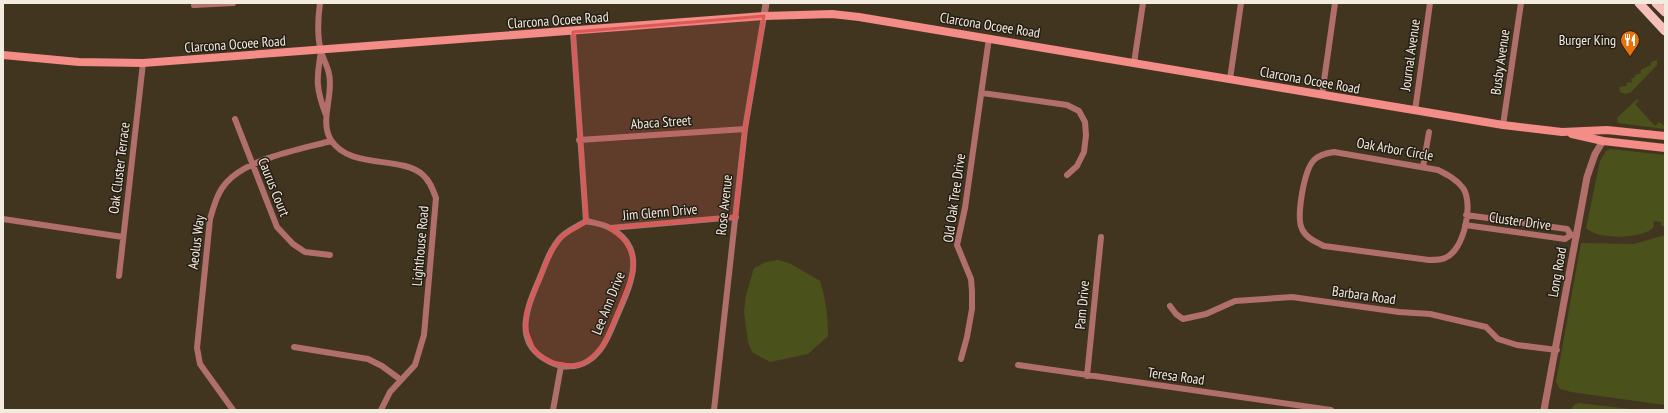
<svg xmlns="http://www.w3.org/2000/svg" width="1668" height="413" viewBox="0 0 1668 413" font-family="'PT Sans Narrow',sans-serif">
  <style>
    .green { fill: #4b511a }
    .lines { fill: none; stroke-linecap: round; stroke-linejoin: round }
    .minor { stroke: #b06f6b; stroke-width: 6 }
    .tertiary { stroke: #b06f6b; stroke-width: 7 }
    .secondary { stroke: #f48c87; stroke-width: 8 }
    .primary { stroke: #f6bfbb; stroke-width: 9 }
    .marked { fill: #de5956; fill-opacity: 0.2; stroke: #de5956; stroke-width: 3; stroke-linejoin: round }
    .labels { text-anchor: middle; stroke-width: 3; stroke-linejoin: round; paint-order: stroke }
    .street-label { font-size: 14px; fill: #f4ebdf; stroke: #241e14 }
    .poi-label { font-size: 14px; fill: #f4ebdf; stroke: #241e14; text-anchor: end }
  </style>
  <rect width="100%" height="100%" fill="#423520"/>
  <path class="green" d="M1657,60V65L1631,92L1625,94L1620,92L1619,87L1627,86L1626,83L1632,82L1631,79L1635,77V75L1641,73V70L1651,65V62Z
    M1637,99L1639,101L1635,104L1655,126L1659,122L1665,126V129L1618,123L1617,118Z
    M1610,149L1665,155V227L1661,225V222L1654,221L1653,228C1641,239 1597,240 1586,228L1600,161L1606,151Z
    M1665,235V405L1571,392L1560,389L1556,382L1581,243L1634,244Z
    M778,260L791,264L820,281C826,300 828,317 828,336L808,354L770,362L752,352L748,342L744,312L746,295L754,268L766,262Z
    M1578,403L1639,410H1570L1574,405Z"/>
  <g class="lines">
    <path class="minor" d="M320,3C318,18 317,37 321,51C323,59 328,67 329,74C334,95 319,121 331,140C350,170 401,155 423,175C430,181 433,190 436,198L424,335L415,365L390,392L381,410
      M194,5L233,3
      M573,32L586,221
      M321,52C316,80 316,89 326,115
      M1134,63L1143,3
      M1230,79L1241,3
      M982,93L1067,105L1079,111L1085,122L1086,135L1084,152L1077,166L1067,175
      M1322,95L1335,3
      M1415,111L1430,3
      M235,119L277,227L293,244L305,252L330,255
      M1503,125L1521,3
      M579,140L745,129
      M1334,152L1438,170C1448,175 1456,179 1463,188C1474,204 1464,251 1445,258C1441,260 1434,260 1429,260L1324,246C1316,242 1306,238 1302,229C1296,217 1304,170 1314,160C1319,155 1327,153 1334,152Z
      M1423,167L1429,132
      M1466,215L1567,229L1571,235H1577
      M3,219L123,237
      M586,221C594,223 603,224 610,228C649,249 630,286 617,316C610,332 604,351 588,361C577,368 562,368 550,362C510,343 528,305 541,275C546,262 551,248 561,237C567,231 578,226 586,221Z
      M1465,225L1565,239L1571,235
      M610,228L736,217
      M119,276L143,63
      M1170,306L1176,314L1183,319L1206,314L1235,301L1292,297L1399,312L1430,314L1486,327L1498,339L1517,345L1557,350
      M294,347L368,359L382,366L401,380
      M961,359L967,337L972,309V291L971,279L957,245L965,208L989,38
      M1018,365L1331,410
      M1087,376L1101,237
      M233,410L200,364L197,348L210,219C214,206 217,193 226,183C246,159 301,149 331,141
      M553,410L561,366
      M714,410L745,129L764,16"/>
    <path class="tertiary" d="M764,16L766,3
      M1544,410L1587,177L1595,154L1603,141"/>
    <path class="secondary" d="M3,55L79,62L143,63L764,16L832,14L859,17L1503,125L1562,132L1607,130L1665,136
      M1572,134L1603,141L1665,148"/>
    <path class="primary" d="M1639,3L1665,31
      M1656,3L1665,12"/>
  </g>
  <path class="marked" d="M764,16L745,129L736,217L610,228L624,240L632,254L634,270L605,343L588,361L577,366L550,362L535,352L525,326L527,309L551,251L561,237L586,221L573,32Z"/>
  <defs>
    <symbol id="restaurant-pin" viewBox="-11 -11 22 30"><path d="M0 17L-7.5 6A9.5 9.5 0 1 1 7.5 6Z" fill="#e8710a" stroke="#241e14"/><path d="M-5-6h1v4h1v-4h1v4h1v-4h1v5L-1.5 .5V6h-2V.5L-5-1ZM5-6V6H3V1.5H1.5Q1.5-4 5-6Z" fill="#fff"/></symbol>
  </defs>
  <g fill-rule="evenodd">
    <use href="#restaurant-pin" x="1619" y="29" width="22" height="30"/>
  </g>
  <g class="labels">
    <g class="street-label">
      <text transform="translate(558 20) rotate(-4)" y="5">Clarcona Ocoee Road</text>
      <text transform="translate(990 25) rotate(9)" y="5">Clarcona Ocoee Road</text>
      <text transform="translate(235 44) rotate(-4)" y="5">Clarcona Ocoee Road</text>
      <text transform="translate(1410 55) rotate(-82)" y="5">Journal Avenue</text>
      <text transform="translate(1500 62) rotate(-82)" y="5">Busby Avenue</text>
      <text transform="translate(1310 80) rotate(10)" y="5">Clarcona Ocoee Road</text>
      <text transform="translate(661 122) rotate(-4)" y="5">Abaca Street</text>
      <text transform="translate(1395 149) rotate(10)" y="5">Oak Arbor Circle</text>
      <text transform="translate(119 168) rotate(-83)" y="5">Oak Cluster Terrace</text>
      <text transform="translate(274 187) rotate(68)" y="5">Caurus Court</text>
      <text transform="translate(954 198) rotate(-82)" y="5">Old Oak Tree Drive</text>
      <text transform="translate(724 205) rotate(-84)" y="5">Rose Avenue</text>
      <text transform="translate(660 212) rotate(-5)" y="5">Jim Glenn Drive</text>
      <text transform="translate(1520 221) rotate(8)" y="5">Cluster Drive</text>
      <text transform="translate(196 242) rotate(-83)" y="5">Aeolus Way</text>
      <text transform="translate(420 246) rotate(-85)" y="5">Lighthouse Road</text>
      <text transform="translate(1557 272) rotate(-80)" y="5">Long Road</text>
      <text transform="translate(1364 295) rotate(8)" y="5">Barbara Road</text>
      <text transform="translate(608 303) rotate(-68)" y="5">Lee Ann Drive</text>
      <text transform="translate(1082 305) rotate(-85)" y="5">Pam Drive</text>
      <text transform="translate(1176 376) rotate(8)" y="5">Teresa Road</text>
    </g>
    <g class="poi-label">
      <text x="1616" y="45">Burger King</text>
    </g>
  </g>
  <rect width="1668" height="413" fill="none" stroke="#f4ebdf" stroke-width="8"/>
</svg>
